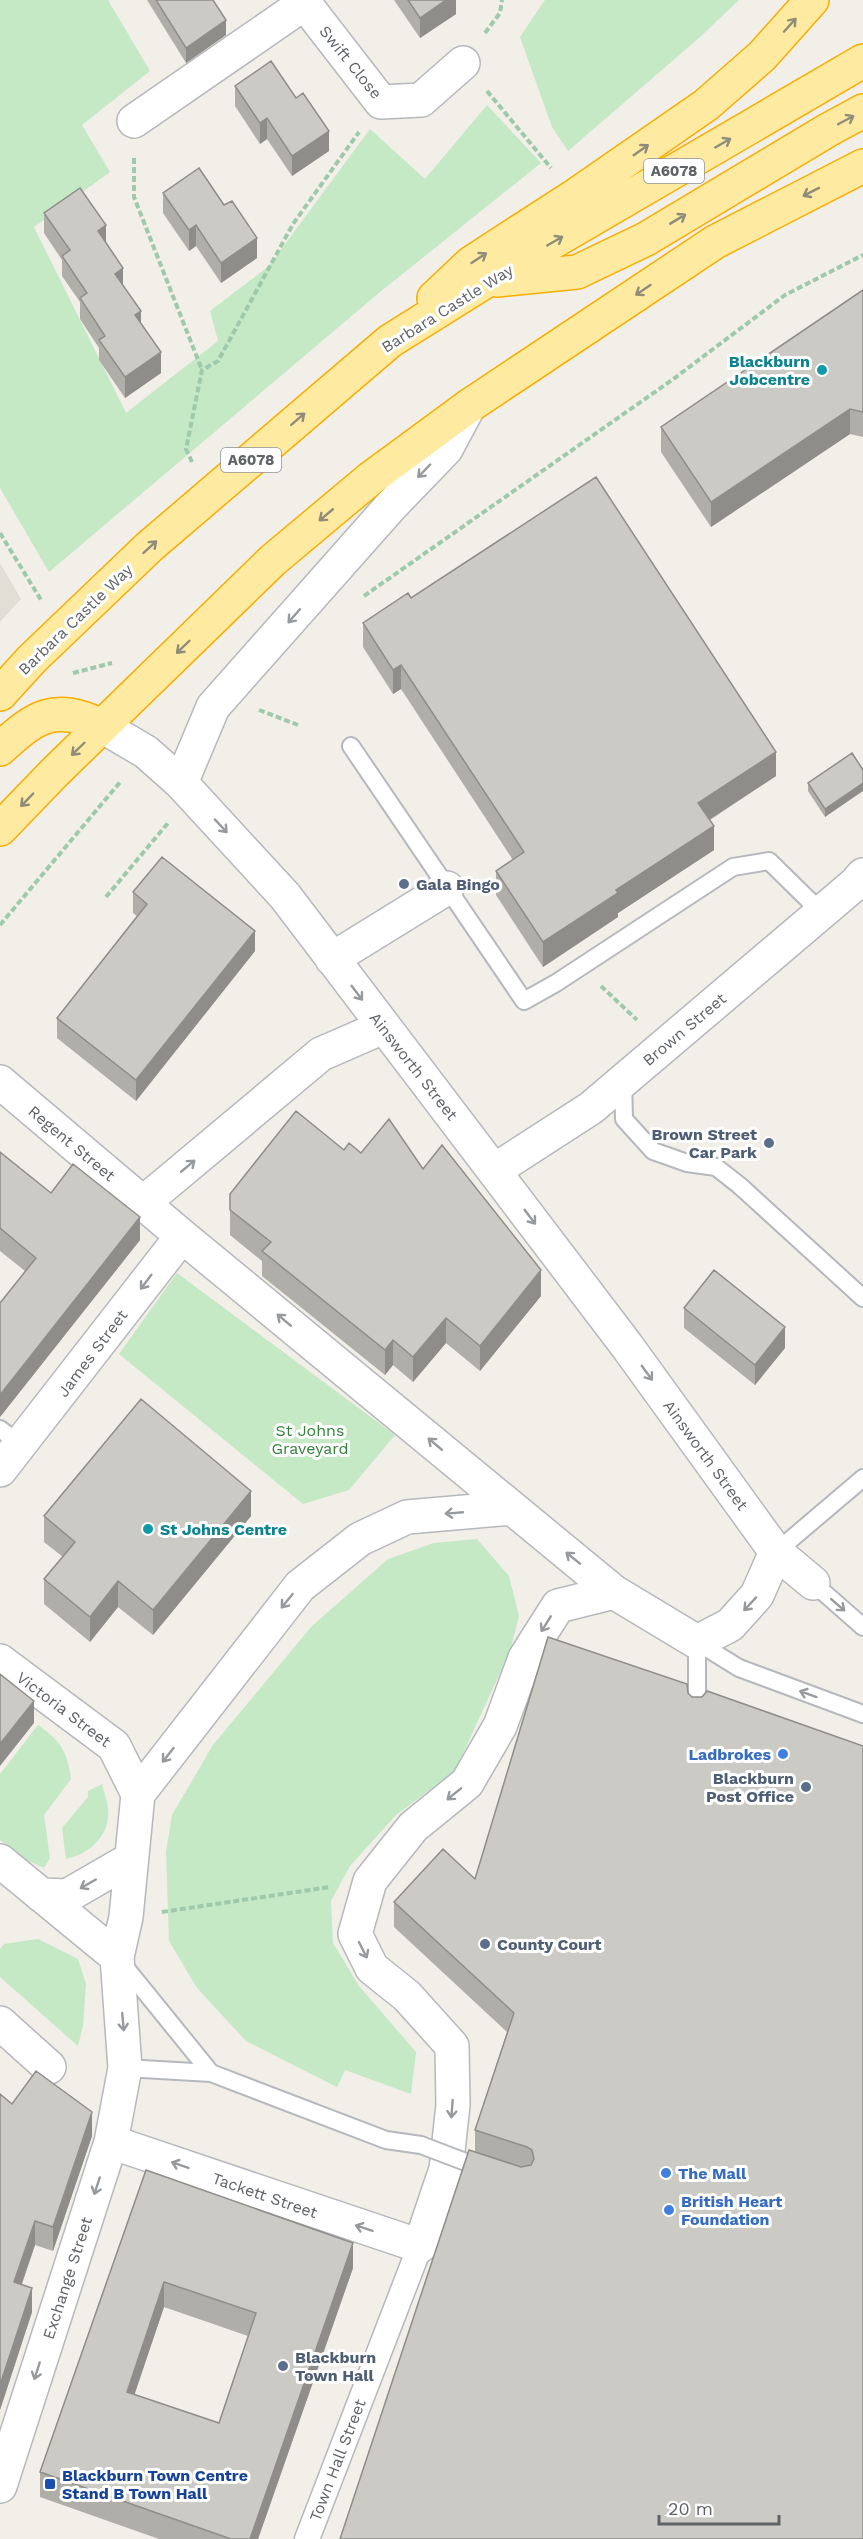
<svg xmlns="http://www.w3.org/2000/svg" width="863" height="2539" viewBox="0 0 863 2539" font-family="'Work Sans',sans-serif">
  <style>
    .education { fill: #e1ded6 }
    .green { fill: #c5e8c5 }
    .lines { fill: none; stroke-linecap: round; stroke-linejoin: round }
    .service-casing { stroke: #b5b8bc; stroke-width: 20 }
    .pedestrian-casing { stroke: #b5b8bc; stroke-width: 27 }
    .minor-casing { stroke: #b5b8bc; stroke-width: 36 }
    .trunk-casing { stroke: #f7ae01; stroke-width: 36 }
    .path { stroke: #9ec9ab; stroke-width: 4; stroke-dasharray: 6 3; stroke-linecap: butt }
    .service { stroke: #fff; stroke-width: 16 }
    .pedestrian { stroke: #fff; stroke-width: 24 }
    .minor { stroke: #fff; stroke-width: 33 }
    .trunk { stroke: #feeba1; stroke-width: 33 }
    .service-bridge-casing { stroke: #b5b8bc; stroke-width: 20; stroke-linecap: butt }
    .service-bridge { stroke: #fff; stroke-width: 16 }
    .wall { fill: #afaea9; fill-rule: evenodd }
    .shaded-wall { fill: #8f8d8a }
    .building { fill: #cccac5; stroke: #8f8d8a; stroke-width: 1.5; fill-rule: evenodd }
    .oneway { stroke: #8f8c79 }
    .oneway2 { stroke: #979a9d }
    .culture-dot { fill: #0f9aa8; stroke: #fff; stroke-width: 2 }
    .service-dot { fill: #5c6f8a; stroke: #fff; stroke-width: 2 }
    .shop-dot { fill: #3f7fe0; stroke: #fff; stroke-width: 2 }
    .transit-dot { fill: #1a4fb4; stroke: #fff; stroke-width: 2 }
    .labels { text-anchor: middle; stroke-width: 6; stroke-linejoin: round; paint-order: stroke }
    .shield { fill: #fff; stroke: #8f9295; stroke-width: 1.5 }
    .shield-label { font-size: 15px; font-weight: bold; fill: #5f6368 }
    .street-label { font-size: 16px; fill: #5f6368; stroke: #fff }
    .culture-label { font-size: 16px; font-weight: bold; fill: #0d838f; stroke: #fff; text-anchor: end }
    .service-label { font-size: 16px; font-weight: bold; fill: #4e5e75; stroke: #fff; text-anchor: start }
    .park-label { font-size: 16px; fill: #34813a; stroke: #fff }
    .shop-label { font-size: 16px; font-weight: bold; fill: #366cbe; stroke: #fff; text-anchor: start }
    .transit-label { font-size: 16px; font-weight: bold; fill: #164399; stroke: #fff; text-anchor: start }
  </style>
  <rect width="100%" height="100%" fill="#f1efe8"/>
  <path class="education" d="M0,563L21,599L0,622Z"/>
  <path class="green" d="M0,0H108L150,71L82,125L110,172L34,227L126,413L218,341L210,311L269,266L370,129L425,179L487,105L541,163L380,292L49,572L0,488Z
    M545,0H739L699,38L568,151L552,127L520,37Z
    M177,1273L395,1435L349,1490L303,1504L119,1354Z
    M477,1539L509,1576L519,1616L510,1651L455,1771L396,1815L350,1866L331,1901L333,1943L359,1986L416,2052L411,2094L345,2070L337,2087L246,2041L197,1988L169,1941L166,1852L172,1815L213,1745L311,1627L388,1559L434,1543Z
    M38,1725C61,1741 67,1751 71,1779L44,1815L50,1858L44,1868L24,1859L0,1840V1774Z
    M102,1784C104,1792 107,1800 108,1808C111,1835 90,1854 66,1859L62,1828L88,1797V1791Z
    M38,1939L78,1959L86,1984L83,2025L78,2046L0,1977V1949L4,1944Z"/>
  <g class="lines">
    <defs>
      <path id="service" d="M351,746L524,1001L556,983L733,867L769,861L822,913
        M623,1081L624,1119L653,1151L687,1163L716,1167L739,1185L863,1298
        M0,1429L21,1445
        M776,1552L863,1478
        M813,1583L863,1627
        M697,1642L739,1668L863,1714
        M697,1642V1713
        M121,1962L211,2073
        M125,2068L211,2073L386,2140L421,2145"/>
      <path id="pedestrian" d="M307,2539L420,2246"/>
      <path id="minor" d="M302,0L381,102L421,100L463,63
        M134,121L305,3
        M102,726L146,752L181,783L285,896L627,1346L776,1552L813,1583
        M181,783L213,707L391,506L446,449L469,406
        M332,959L447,888
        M0,1082L182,1236L614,1592L697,1642L730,1625L757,1595L776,1552
        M495,1170L591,1108L855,884L863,875
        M143,1203L321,1054L383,1027
        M0,1470L182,1236
        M0,1661L114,1746L138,1794
        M0,1861L117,1957
        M41,1895L67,1896L131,1859
        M0,2023L49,2067
        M111,2142L420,2246L446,2169L453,2105L452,2046L407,1996L372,1968L355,1934L370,1881L413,1827L467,1783L500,1726L525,1658L558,1606L614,1592
        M0,2486L111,2142L125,2068L117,1957L126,1917L138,1794L300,1586L360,1539L407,1517L512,1508"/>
      <path id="trunk" d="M497,280L577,272L646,239L828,130L863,111
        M434,298L471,263L576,195L706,105L762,56L812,0
        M0,694L32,659L149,547L390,341L486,281L863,61
        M0,749C36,716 54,703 102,726
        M0,829L55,772L273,560L371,478L469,406L715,242L863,166"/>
    </defs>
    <use href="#service" class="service-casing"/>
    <use href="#pedestrian" class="pedestrian-casing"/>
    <use href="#minor" class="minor-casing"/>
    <use href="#trunk" class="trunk-casing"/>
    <path class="path" d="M485,33L500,13L502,0
      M487,91L551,168
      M134,158V197L202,370
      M192,462L186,449L202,370L218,361L293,224L359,132
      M0,533L41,600
      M364,596L672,380L785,295L863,255
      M73,673L112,663
      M259,710L298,725
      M106,897L168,823
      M0,925L121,781
      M601,986L637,1020
      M162,1912L330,1887"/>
    <use href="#service" class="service"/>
    <use href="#pedestrian" class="pedestrian"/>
    <use href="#minor" class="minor"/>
    <use href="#trunk" class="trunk"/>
    <defs>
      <path id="service-bridge" d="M421,2145L484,2169"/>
    </defs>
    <use href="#service-bridge" class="service-bridge-casing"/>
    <use href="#service-bridge" class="service-bridge"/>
  </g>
  <path class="wall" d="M147,0H213L226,35L186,63Z
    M394,0H456V14L420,38Z
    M235,86L329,151L292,176L267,139L260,144L235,106Z
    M163,193L257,258L221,283L196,246L189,251L163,213Z
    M44,213L106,242L123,285L141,324L161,373L125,398L99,360V348L80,319V302L62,276V260L44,233Z
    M863,290V437L850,434L711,527L661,452V427Z
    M411,598L776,776L710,820L714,850L618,913V917L543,967L496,895V871L513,860L401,689L393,694L363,647V623Z
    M852,753L825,817L808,791V783Z
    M133,892L255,951L136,1101L57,1038V1018L137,916L133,913Z
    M344,1150L361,1153L423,1169L541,1296L480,1371L446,1343L413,1382L393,1365L385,1375L262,1276V1261L230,1235V1194Z
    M0,1152L51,1193L140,1240L0,1417V1303L25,1271L0,1251Z
    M684,1308L785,1348L755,1385L684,1328Z
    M44,1516H251L153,1635L118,1607L90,1642L44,1604V1579L63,1557L44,1542Z
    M688,1693L863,2539L475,2152V2130L507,2032L394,1927V1902L475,1879Z
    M12,2104L92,2136L53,2251L35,2245L22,2284L32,2312L0,2410Z
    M146,2170L353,2268L258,2539H159L40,2497V2472ZM164,2307L248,2336L219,2423L134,2394Z"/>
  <path class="shaded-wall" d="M446,0H456V14L420,38V18Z
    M226,20V35L186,63V48Z
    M267,118V139L260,144V123Z
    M329,131V151L292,176V156Z
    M106,225V246L98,231Z
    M196,225V246L189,251V230Z
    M257,238V258L221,283V263Z
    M123,268V289L115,274Z
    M141,311V332L135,315Z
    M161,352V373L125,398V377Z
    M850,409V434L711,527V502Z
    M401,665V689L393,694V670Z
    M776,752V776L698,827V803Z
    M863,783V791L825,817V809Z
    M714,826V850L618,913V917L543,967V942L616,890Z
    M255,931V951L136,1101V1080Z
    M140,1217V1240L0,1417V1395Z
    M541,1270V1296L480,1371V1346Z
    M446,1318V1343L413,1382V1357Z
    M785,1327V1348L755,1385V1365Z
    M393,1340V1365L385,1375V1350Z
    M251,1491V1516L153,1635V1610Z
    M118,1581V1607L90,1642V1617Z
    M34,1701V1723L0,1766V1744Z
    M92,2112V2136L53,2251V2227Z
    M35,2221V2245L14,2306V2282Z
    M353,2243V2268L258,2539H250Z
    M164,2282V2307L127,2417V2392Z
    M32,2288V2312L0,2410V2385Z"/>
  <path class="building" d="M156,0H213L226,20L186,48Z
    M408,0H446L420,18Z
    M271,61L296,98L303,93L329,131L292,156L267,118L260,123L235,86Z
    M199,168L224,205L232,201L257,238L221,263L196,225L189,230L163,193Z
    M80,188L106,225L98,231L123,268L115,274L141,311L135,315L161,352L125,377L99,340L105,336L80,298L87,293L62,256L70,250L44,213Z
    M863,290V412L850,409L711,502L661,427Z
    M596,477L776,752L698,803L714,826L616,890L618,893L543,942L496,871L524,852L401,665L393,670L363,623L408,593L411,598Z
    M852,753L863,770V783L825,809L808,783Z
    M162,857L255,931L136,1080L57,1018L147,904L133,892Z
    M296,1111L344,1150L349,1143L361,1153L389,1119L423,1169L442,1145L541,1270L480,1346L446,1318L413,1357L393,1340L385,1350L262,1251L271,1242L230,1210V1194Z
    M0,1152L51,1193L73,1164L140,1217L0,1395V1303L36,1258L0,1228Z
    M714,1270L785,1327L755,1365L684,1308Z
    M141,1399L251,1491L153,1610L118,1581L90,1617L44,1579L75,1542L44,1516Z
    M548,1637L687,1684L688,1693L692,1697H702L707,1691L863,1746V2539H340L469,2150L521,2167L531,2165L534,2159L532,2150L527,2147L475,2130L514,2013L394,1902L443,1849L475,1879Z
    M0,1674L34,1701L0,1744Z
    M36,2071L92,2112L53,2227L35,2221L14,2282L32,2288L0,2385V2094L12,2104Z
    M146,2170L353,2243L250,2539H231L40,2472ZM164,2282L256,2313L219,2423L127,2392Z"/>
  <defs><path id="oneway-shaft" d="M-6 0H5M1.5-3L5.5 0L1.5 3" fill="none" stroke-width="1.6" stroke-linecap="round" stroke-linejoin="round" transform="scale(1.5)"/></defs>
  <g class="oneway">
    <use href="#oneway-shaft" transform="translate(790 25) rotate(-48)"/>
    <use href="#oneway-shaft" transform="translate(846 120) rotate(-28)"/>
    <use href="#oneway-shaft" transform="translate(723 143) rotate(-30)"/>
    <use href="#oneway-shaft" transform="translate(641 150) rotate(-35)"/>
    <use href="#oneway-shaft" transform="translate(811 192) rotate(153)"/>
    <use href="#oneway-shaft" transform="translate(678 219) rotate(-31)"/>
    <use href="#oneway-shaft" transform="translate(555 241) rotate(-30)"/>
    <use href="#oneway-shaft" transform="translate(479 258) rotate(-33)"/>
    <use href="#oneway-shaft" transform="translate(643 290) rotate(146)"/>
    <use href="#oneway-shaft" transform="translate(298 419) rotate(-41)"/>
    <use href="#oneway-shaft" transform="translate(326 515) rotate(140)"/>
    <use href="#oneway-shaft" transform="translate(150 547) rotate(-42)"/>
    <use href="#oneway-shaft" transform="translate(183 647) rotate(136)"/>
    <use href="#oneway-shaft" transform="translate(78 749) rotate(136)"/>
    <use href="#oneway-shaft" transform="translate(27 800) rotate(134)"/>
  </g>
  <g class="oneway2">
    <use href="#oneway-shaft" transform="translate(424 471) rotate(134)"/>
    <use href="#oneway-shaft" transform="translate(294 616) rotate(131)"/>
    <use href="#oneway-shaft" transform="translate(221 826) rotate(47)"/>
    <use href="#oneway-shaft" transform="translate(357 993) rotate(53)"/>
    <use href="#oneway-shaft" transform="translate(188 1166) rotate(-40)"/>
    <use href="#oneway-shaft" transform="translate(530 1217) rotate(53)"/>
    <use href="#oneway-shaft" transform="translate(146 1282) rotate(127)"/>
    <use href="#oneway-shaft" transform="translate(284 1320) rotate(-140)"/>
    <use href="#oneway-shaft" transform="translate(647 1373) rotate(54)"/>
    <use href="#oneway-shaft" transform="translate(435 1444) rotate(-140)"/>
    <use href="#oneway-shaft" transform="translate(454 1513) rotate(175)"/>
    <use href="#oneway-shaft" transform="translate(573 1558) rotate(-141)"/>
    <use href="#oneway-shaft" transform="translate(287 1601) rotate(129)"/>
    <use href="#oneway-shaft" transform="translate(750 1604) rotate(133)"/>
    <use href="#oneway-shaft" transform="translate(838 1605) rotate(41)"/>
    <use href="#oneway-shaft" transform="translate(546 1624) rotate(122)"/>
    <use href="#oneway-shaft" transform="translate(808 1694) rotate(-160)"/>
    <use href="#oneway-shaft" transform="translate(168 1755) rotate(128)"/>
    <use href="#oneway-shaft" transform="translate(454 1794) rotate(141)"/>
    <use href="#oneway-shaft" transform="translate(88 1884) rotate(150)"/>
    <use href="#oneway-shaft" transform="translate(363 1950) rotate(63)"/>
    <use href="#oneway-shaft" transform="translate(123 2022) rotate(85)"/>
    <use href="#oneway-shaft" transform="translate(452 2109) rotate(94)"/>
    <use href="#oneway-shaft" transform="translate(180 2165) rotate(-161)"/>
    <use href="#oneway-shaft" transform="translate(97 2186) rotate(108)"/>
    <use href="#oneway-shaft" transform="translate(364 2228) rotate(-162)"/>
    <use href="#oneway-shaft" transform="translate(37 2371) rotate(108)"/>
  </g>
  <g class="culture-dot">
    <circle cx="822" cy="370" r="6"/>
    <circle cx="148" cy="1529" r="6"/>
  </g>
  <g class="service-dot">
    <circle cx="404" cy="884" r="6"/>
    <circle cx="769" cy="1143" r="6"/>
    <circle cx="806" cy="1787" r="6"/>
    <circle cx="485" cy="1944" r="6"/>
    <circle cx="283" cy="2366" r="6"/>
  </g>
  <g class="shop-dot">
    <circle cx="783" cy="1754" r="6"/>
    <circle cx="666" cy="2173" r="6"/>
    <circle cx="669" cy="2210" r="6"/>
  </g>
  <rect class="transit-dot" x="44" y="2478" width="12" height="12" rx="3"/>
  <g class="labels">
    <g class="shield">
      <rect x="644" y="159" width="60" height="24" rx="4.5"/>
      <rect x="221" y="448" width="60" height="24" rx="4.5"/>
    </g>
    <g class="shield-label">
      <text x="674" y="176">A6078</text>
      <text x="251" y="465">A6078</text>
    </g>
    <g class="street-label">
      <text transform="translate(351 62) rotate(51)" y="6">Swift Close</text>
      <text transform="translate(447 308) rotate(-32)" y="6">Barbara Castle Way</text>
      <text transform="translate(75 619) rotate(-44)" y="6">Barbara Castle Way</text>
      <text transform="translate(684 1029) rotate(-40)" y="6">Brown Street</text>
      <text transform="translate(414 1066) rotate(52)" y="6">Ainsworth Street</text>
      <text transform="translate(72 1143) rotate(40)" y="6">Regent Street</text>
      <text transform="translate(92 1353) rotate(-53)" y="6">James Street</text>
      <text transform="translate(706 1455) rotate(54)" y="6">Ainsworth Street</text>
      <text transform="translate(64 1709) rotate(37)" y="6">Victoria Street</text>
      <text transform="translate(265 2195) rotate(19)" y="6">Tackett Street</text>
      <text transform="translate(67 2278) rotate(-72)" y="6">Exchange Street</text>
      <text transform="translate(337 2460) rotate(-69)" y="6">Town Hall Street</text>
    </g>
    <g class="culture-label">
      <text x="810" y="367">Blackburn<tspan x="810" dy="18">Jobcentre</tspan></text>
      <text x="160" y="1535" text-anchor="start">St Johns Centre</text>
    </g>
    <g class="service-label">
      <text x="416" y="890">Gala Bingo</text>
      <text x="757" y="1140" text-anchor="end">Brown Street<tspan x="757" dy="18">Car Park</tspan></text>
      <text x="794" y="1784" text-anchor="end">Blackburn<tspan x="794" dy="18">Post Office</tspan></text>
      <text x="497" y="1950">County Court</text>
      <text x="295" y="2363">Blackburn<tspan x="295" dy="18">Town Hall</tspan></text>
    </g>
    <g class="park-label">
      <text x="310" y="1436">St Johns<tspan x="310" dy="18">Graveyard</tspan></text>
    </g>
    <g class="shop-label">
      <text x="771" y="1760" text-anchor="end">Ladbrokes</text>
      <text x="678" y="2179">The Mall</text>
      <text x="681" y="2207">British Heart<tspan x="681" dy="18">Foundation</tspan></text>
    </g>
    <g class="transit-label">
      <text x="62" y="2481">Blackburn Town Centre<tspan x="62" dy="18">Stand B Town Hall</tspan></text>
    </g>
  </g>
  <path d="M659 2515v9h120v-9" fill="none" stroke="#5f6368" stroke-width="3"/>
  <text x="668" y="2515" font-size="18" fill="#5f6368" stroke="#ffffff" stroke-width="4.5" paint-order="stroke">20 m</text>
</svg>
